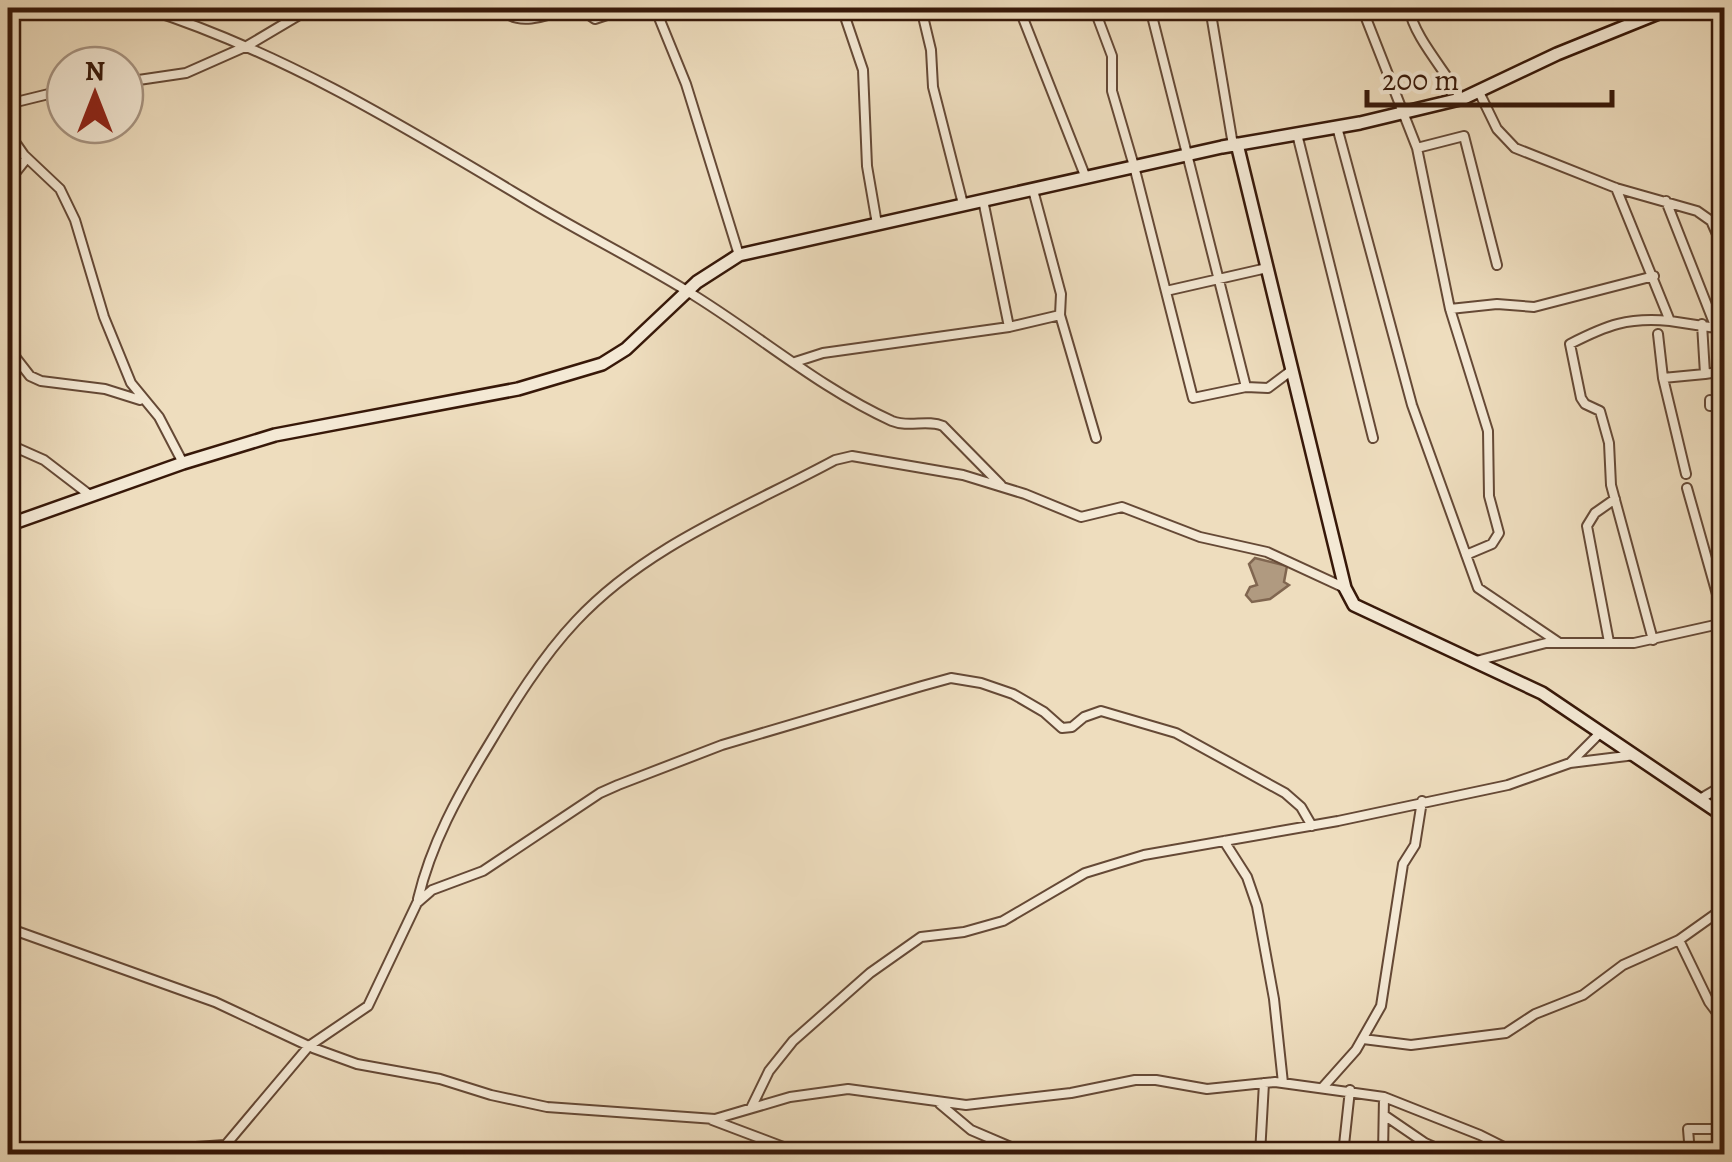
<svg xmlns="http://www.w3.org/2000/svg" width="1732" height="1162" viewBox="0 0 1732 1162" font-family="Alegreya,serif">
  <style>
    .water { fill: #b09a80; stroke: #806650; stroke-width: 2.5 }
    .lines { fill: none; stroke-linecap: round; stroke-linejoin: round }
    .street-casing { stroke: #654936; stroke-width: 12 }
    .secondary-casing { stroke: #371809; stroke-width: 16 }
    .street { stroke: #f4e9d5; stroke-width: 8 }
    .secondary { stroke: #f4e9d5; stroke-width: 11 }
  </style>
  <rect width="100%" height="100%" fill="#eeddbe"/>
  <filter id="stains"><feTurbulence type="fractalNoise" baseFrequency=".002" numOctaves="4"/><feColorMatrix values="0 0 0 0 .2 0 0 0 0 .09 0 0 0 0 .02 0 0 0 .5 -.17"/></filter>
  <radialGradient id="worn" r=".72"><stop offset=".6" stop-color="#630" stop-opacity="0"/><stop offset="1" stop-color="#630" stop-opacity=".3"/></radialGradient>
  <path class="water" d="M1255,558L1287,566L1284,582L1289,585L1270,599L1252,602L1246,595L1250,587L1257,585L1249,564Z"/>
  <g class="lines">
    <defs>
      <path id="street" d="M144,8C280,51 400,124 522,197C576,230 633,258 687,291C755,332 819,388 892,421C909,428 927,419 943,426L1001,485
        M502,8C515,27 546,17 565,8
        M579,8L595,19L628,8
        M655,8L686,84L739,255
        M842,8L863,70L867,166L877,224
        M921,8L931,50L933,87L963,204
        M1019,8L1086,178
        M1094,8L1112,56V91L1134,166L1193,398L1246,387
        M1150,8L1246,387L1268,388L1292,370
        M1210,8L1233,145
        M1362,8L1417,148L1450,309L1488,431L1489,496L1499,533L1492,544L1466,555
        M1409,8C1414,38 1446,71 1461,99
        M125,82L186,73L247,46L311,8
        M1479,92L1497,129L1515,148L1616,188L1697,211L1724,230
        M8,104L65,90
        M1337,127L1412,405L1478,588L1558,642
        M8,132L24,155L60,189L75,220L104,317L131,383L159,417L183,463
        M1297,134L1373,438
        M1417,148L1464,136L1497,265
        M8,182L27,158
        M1616,188L1670,321L1716,328L1666,201
        M983,200L1009,327
        M1712,223L1724,250
        M1166,291L1267,268
        M1450,309L1497,304L1534,307L1654,276
        M1060,315L1096,438
        M1658,334L1663,378L1705,374L1702,324
        M8,335L16,358L30,376L41,381L105,389L140,400
        M795,362L823,353L1009,327L1060,315L1061,294L1033,190
        M1705,374L1724,371
        M1663,378L1686,474
        M1710,400V406L1724,404
        M8,444L44,460L91,496
        M1687,488L1724,619
        M1653,640L1611,485L1609,443L1600,411L1585,404L1581,398L1570,344C1607,325 1628,317 1670,321
        M1609,642L1587,526L1595,513L1615,499
        M1476,661L1546,643H1634L1724,623
        M1570,763L1601,732
        M1700,799L1724,785
        M1224,841L1247,877L1257,906L1274,999L1283,1083
        M418,899C431,844 458,795 488,746C513,704 542,657 576,621C647,545 746,508 835,460L852,456L963,475L1025,494L1081,517L1122,507L1200,537L1267,552L1345,588
        M8,928L215,1002L313,1048L357,1064L440,1079L491,1095L547,1107L715,1119L790,1097L848,1089L966,1105L1071,1093L1135,1080H1156L1207,1089L1275,1082L1384,1097L1480,1135L1518,1154
        M1679,940L1709,1002L1721,1018L1724,1017
        M1363,1039L1411,1045L1506,1033L1535,1014L1583,995L1623,965L1679,940L1724,908
        M1323,1087L1356,1050L1381,1006L1403,864L1415,845L1422,801
        M940,1104L971,1130L1027,1154
        M751,1108L769,1071L793,1041L870,973L921,937L964,932L1003,921L1085,873L1144,855L1338,821L1508,785L1570,763L1635,755
        M1384,1115L1425,1143L1450,1154
        M712,1120L802,1154
        M8,1146L53,1154
        M154,1154L166,1149L225,1145
        M218,1154L309,1046L368,1006L417,903L432,890L483,871L600,793L618,785L722,745L922,686L951,678L981,683L1013,694L1044,712L1062,728L1072,727L1084,717L1101,711L1176,733L1285,793L1301,807L1312,826
        M1260,1154L1264,1083
        M1343,1154L1350,1090
        M1383,1154L1384,1097
        M1690,1154L1688,1129H1724"/>
      <path id="secondary" d="M1237,144L1345,588L1354,605L1542,693L1724,816
        M8,525L183,463L275,435L518,389L602,364L626,349L697,282L739,255L1222,147L1360,123L1464,98L1557,54L1671,8"/>
    </defs>
    <use href="#street" class="street-casing"/>
    <use href="#secondary" class="secondary-casing"/>
    <use href="#street" class="street"/>
    <use href="#secondary" class="secondary"/>
  </g>
  <rect width="1732" height="1162" fill="none" stroke="#eeddbe" stroke-width="40"/>
  <rect x="10" y="10" width="1712" height="1142" fill="none" stroke="#371809" stroke-width="5"/>
  <rect x="20" y="20" width="1692" height="1122" fill="none" stroke="#371809" stroke-width="2.5"/>
  <g transform="translate(95 95)"><circle r="48" fill="#f4e9d5" stroke="#a89583" stroke-width="2.5"/>
  <path d="M0-8L18 38L0 25L-18 38Z" fill="#8f2418"/>
  <text y="-15" font-size="28" font-weight="bold" text-anchor="middle" fill="#371809">N</text>
  </g>
  <path d="M1367 90v15h245v-15" fill="none" stroke="#371809" stroke-width="5"/>
  <text x="1382" y="90" font-size="30" fill="#371809" stroke="#f4e9d5" stroke-width="8" paint-order="stroke">200 m</text>
  <rect width="100%" height="100%" filter="url(#stains)"/>
  <rect width="100%" height="100%" fill="url(#worn)"/>
</svg>
